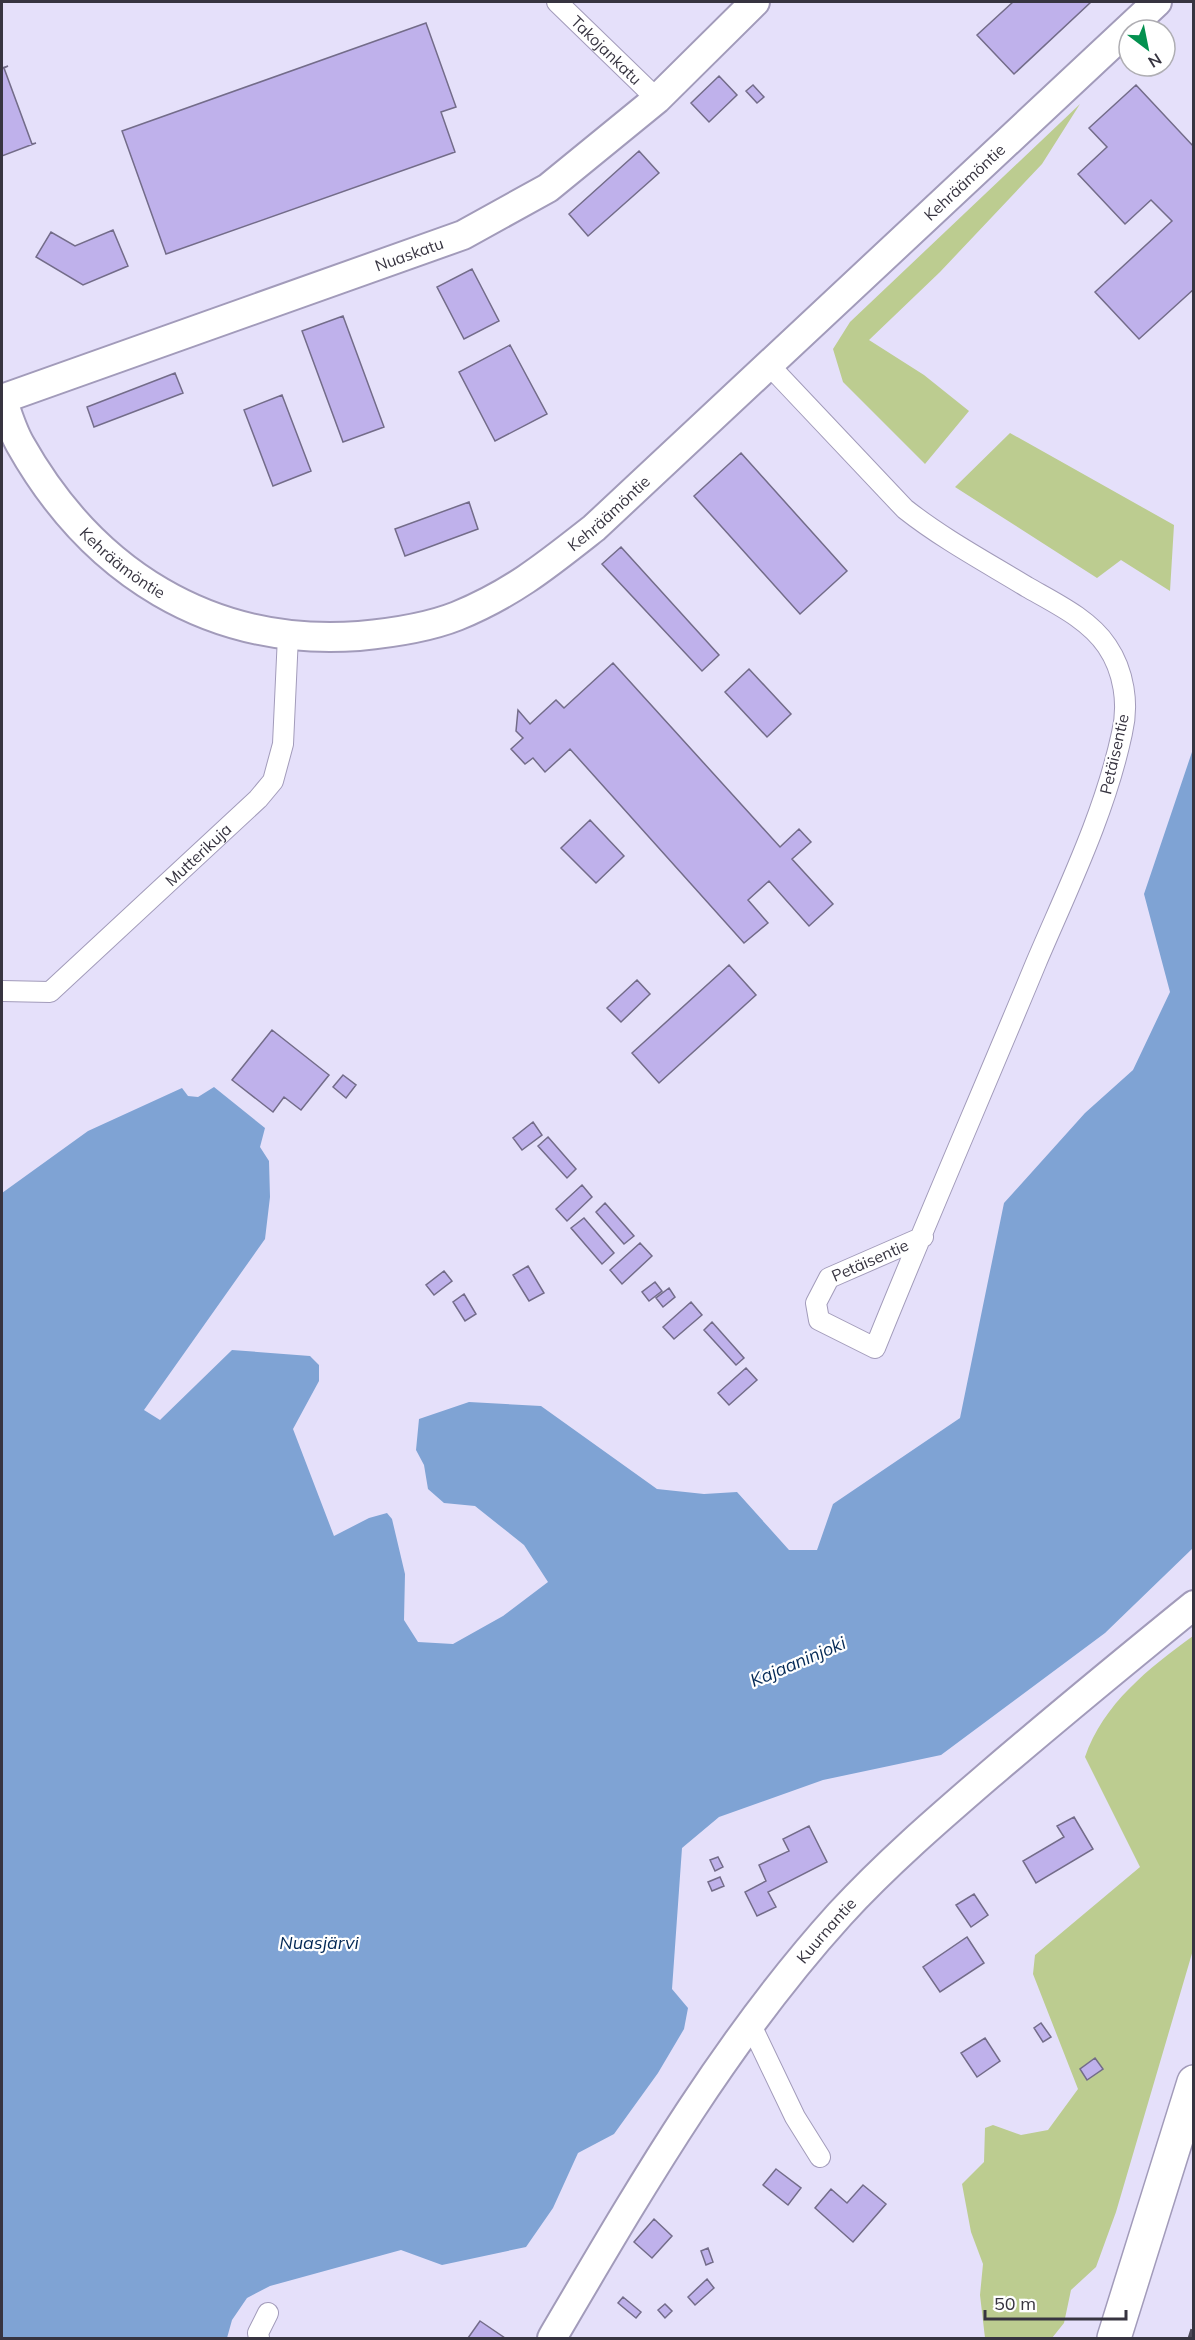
<svg xmlns="http://www.w3.org/2000/svg" width="1195" height="2340" viewBox="0 0 1195 2340" font-family="Mulish,sans-serif">
  <style>
    .green { fill: #bccc90 }
    .water { fill: #7fa3d4 }
    .building { fill: #bfb1eb; stroke: #736c89; stroke-width: 1.5 }
    .lines { fill: none; stroke-linecap: round; stroke-linejoin: round }
    .street-casing { stroke: #a29bba; stroke-width: 22 }
    .secondary-casing { stroke: #a29bba; stroke-width: 32 }
    .highway-casing { stroke: #a29bba; stroke-width: 36 }
    .street { stroke: #fff; stroke-width: 20 }
    .secondary { stroke: #fff; stroke-width: 28 }
    .highway { stroke: #fff; stroke-width: 33 }
    .rail { stroke: #4f4c5a; stroke-width: 4.5; stroke-dasharray: 9 4.5; stroke-linecap: butt }
    .labels { text-anchor: middle; stroke-width: 4.5; stroke-linejoin: round; paint-order: stroke }
    .street-label { font-size: 16px; fill: #373440; stroke: #fff }
    .water-label { font-size: 18px; font-style: italic; fill: #052a57; stroke: #fff }
  </style>
  <rect width="100%" height="100%" fill="#e5e0fa"/>
  <path class="green" d="M1080,104L1042,164L940,272L869,340L924,375L969,411L925,464L843,382L833,349L850,322Z
    M1010,433L1174,525L1170,591L1121,560L1097,578L955,487Z
    M1193,1636V1950L1116,2212L1096,2267L1071,2290L1064,2323L1052,2338H985L980,2295L983,2264L971,2232L962,2184L984,2162L985,2128L993,2125L1021,2135L1048,2130L1078,2089L1033,1974L1035,1955L1140,1867L1085,1757C1103,1704 1149,1668 1193,1636Z"/>
  <path class="water" d="M1193,749V1548L1105,1633L941,1755L823,1780L719,1817L682,1848L672,1989L688,2008L684,2029L658,2073L614,2134L578,2153L553,2208L526,2247L442,2265L401,2250L270,2286L247,2298L232,2320L227,2338H2V1193L88,1131L182,1088L188,1096L198,1097L214,1087L265,1128L260,1147L269,1161L270,1197L265,1239L144,1410L160,1420L232,1350L310,1356L319,1365V1381L293,1429L334,1536L369,1518L387,1513L392,1519L405,1574L404,1620L418,1642L453,1644L503,1616L548,1582L524,1545L475,1506L444,1503L428,1489L424,1465L416,1450L419,1419L469,1402L541,1406L657,1489L704,1494L737,1492L789,1550H817L833,1504L960,1418L1004,1203L1085,1113L1133,1070L1170,992L1144,894Z"/>
  <path class="building" d="M1013,2H1091L1014,74L977,35Z
    M426,23L456,107L441,112L455,152L166,254L122,131Z
    M8,66L4,68L32,144L36,143L2,156V68Z
    M719,76L737,95L709,122L691,103Z
    M753,85L764,97L757,103L746,91Z
    M1136,85L1194,147V289L1139,339L1095,292L1172,221L1151,200L1125,224L1078,174L1107,147L1089,128Z
    M639,151L659,173L588,236L569,214Z
    M113,230L128,266L83,285L36,257L51,232L75,246Z
    M472,269L499,321L464,339L437,287Z
    M343,316L384,427L343,442L302,331Z
    M510,345L547,414L495,441L459,372Z
    M175,373L183,393L94,427L87,407Z
    M282,395L311,471L273,486L244,410Z
    M741,453L847,571L800,614L694,496Z
    M469,502L478,529L405,556L395,529Z
    M621,547L719,655L702,671L602,564Z
    M613,663L780,847L799,829L811,842L792,859L833,904L809,926L769,881L748,900L768,923L744,943L570,749L545,772L533,758L525,764L511,749L523,738L516,731L518,710L530,724L556,700L564,708Z
    M749,669L791,714L767,737L725,692Z
    M590,820L624,856L596,883L561,848Z
    M729,965L756,995L659,1083L632,1053Z
    M637,980L650,994L621,1022L607,1008Z
    M272,1030L329,1075L301,1110L284,1097L273,1112L232,1080Z
    M343,1075L356,1085L346,1098L333,1087Z
    M533,1122L542,1135L522,1150L513,1138Z
    M548,1137L576,1169L567,1178L538,1146Z
    M582,1185L592,1197L567,1221L556,1209Z
    M605,1203L634,1236L624,1244L596,1212Z
    M584,1218L614,1253L602,1264L571,1228Z
    M640,1243L652,1256L622,1284L610,1270Z
    M528,1266L544,1293L529,1301L513,1275Z
    M444,1271L452,1281L434,1295L426,1285Z
    M655,1282L662,1291L649,1301L642,1292Z
    M669,1288L675,1297L663,1307L656,1298Z
    M464,1294L476,1314L465,1321L453,1302Z
    M691,1302L702,1315L674,1339L663,1327Z
    M712,1322L744,1358L736,1365L704,1330Z
    M746,1368L757,1380L729,1405L718,1393Z
    M1074,1817L1093,1849L1036,1883L1023,1861L1064,1837L1057,1826Z
    M809,1826L827,1862L768,1892L776,1907L757,1916L745,1892L766,1881L759,1865L789,1851L783,1839Z
    M718,1857L723,1867L715,1871L710,1860Z
    M720,1877L724,1886L712,1891L708,1882Z
    M974,1894L988,1915L971,1927L956,1905Z
    M967,1937L984,1963L940,1992L923,1967Z
    M1041,2023L1051,2037L1043,2042L1034,2028Z
    M985,2038L1000,2061L977,2077L961,2053Z
    M1095,2058L1103,2069L1087,2080L1080,2069Z
    M776,2169L801,2188L788,2205L763,2185Z
    M863,2185L886,2204L853,2242L815,2208L831,2189L847,2203Z
    M654,2219L672,2236L652,2258L634,2242Z
    M708,2248L713,2262L706,2265L701,2251Z
    M707,2279L714,2288L695,2305L688,2297Z
    M623,2297L641,2312L636,2318L618,2303Z
    M665,2304L672,2311L665,2318L658,2310Z
    M480,2321L505,2338H468Z"/>
  <g class="lines">
    <defs>
      <g id="street">
        <path id="s1" d="M557,2L657,99"/>
        <path id="s2" d="M769,365L905,509C943,539 986,562 1027,587C1055,603 1089,619 1107,646C1124,671 1129,704 1122,733C1105,813 1068,888 1036,963C983,1091 927,1219 875,1348L819,1320L816,1303L829,1278L923,1237"/>
        <path id="s3" d="M2,991L50,992L258,799L273,781L283,744L288,636"/>
        <path d="M750,2023L795,2117L820,2157"/>
        <path d="M259,2338L258,2333L268,2313"/>
      </g>
      <g id="secondary">
        <path id="s4" d="M2,398C7,413 12,430 20,444C92,572 210,647 359,636C391,633 427,628 457,616C513,593 547,565 594,528L1157,2"/>
        <path id="s5" d="M2,399L463,235L548,188L657,99L755,2"/>
        <path id="s6" d="M552,2338C639,2190 724,2042 840,1914C886,1864 937,1820 988,1776C1056,1718 1125,1661 1194,1605"/>
      </g>
      <path id="highway" d="M1114,2338L1194,2082"/>
    </defs>
    <use href="#street" class="street-casing"/>
    <use href="#secondary" class="secondary-casing"/>
    <use href="#highway" class="highway-casing"/>
    <use href="#street" class="street"/>
    <use href="#secondary" class="secondary"/>
    <use href="#highway" class="highway"/>
    <path class="rail" d="M1190,2338L1194,2325"/>
  </g>
  <g class="labels">
    <g class="street-label">
      <text dy="6" stroke="none"><textPath href="#s1" startOffset="69">Takojankatu</textPath></text>
      <text dy="6" stroke="none"><textPath href="#s4" startOffset="1233">Kehräämöntie</textPath></text>
      <text dy="6" stroke="none"><textPath href="#s5" startOffset="432">Nuaskatu</textPath></text>
      <text dy="6" stroke="none"><textPath href="#s4" startOffset="747">Kehräämöntie</textPath></text>
      <text dy="6" stroke="none"><textPath href="#s4" startOffset="208">Kehräämöntie</textPath></text>
      <text transform="translate(1114 754) rotate(-77)" y="6">Petäisentie</text>
      <text dy="6" stroke="none"><textPath href="#s3" startOffset="250">Mutterikuja</textPath></text>
      <text dy="6" stroke="none"><textPath href="#s2" startOffset="1350">Petäisentie</textPath></text>
      <text dy="6" stroke="none"><textPath href="#s6" startOffset="492">Kuurnantie</textPath></text>
    </g>
    <g class="water-label">
      <text transform="translate(798 1662) rotate(-23)" y="6">Kajaaninjoki</text>
      <text x="319" y="1949">Nuasjärvi</text>
    </g>
  </g>
  <rect width="1195" height="2340" fill="none" stroke="#373440" stroke-width="6"/>
  <g transform="translate(1147 48) rotate(148)"><circle r="28" fill="#ffffff" stroke="#afaeb3" stroke-width="1.5"/>
  <path d="M0-4.5L10 22L0 15L-10 22Z" fill="#049150"/>
  <text y="-9" font-size="16" font-weight="bold" text-anchor="middle" fill="#373440">N</text>
  </g>
  <path d="M985 2310v9h141v-9" fill="none" stroke="#373440" stroke-width="3"/>
  <text x="994" y="2310" font-size="18" fill="#373440" stroke="#ffffff" stroke-width="4.5" paint-order="stroke">50 m</text>
</svg>
